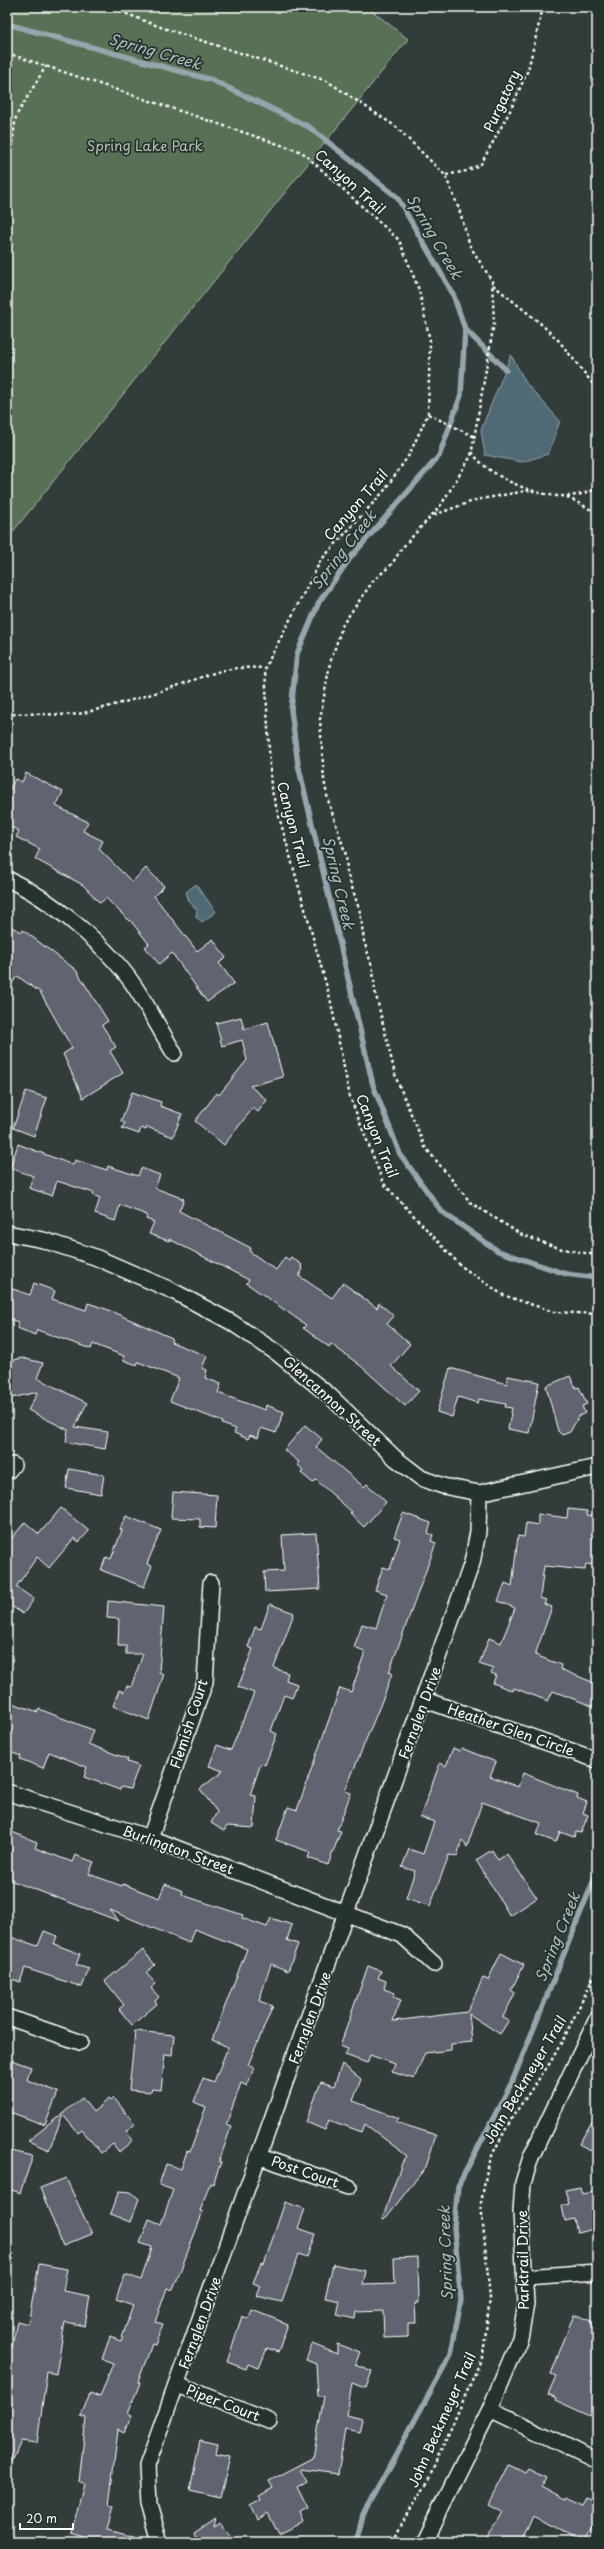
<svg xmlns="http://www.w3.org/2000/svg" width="604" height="2549" viewBox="0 0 604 2549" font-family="'Playpen Sans',sans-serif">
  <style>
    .green { fill: #587055; stroke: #acb8aa }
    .water { fill: #506a75; stroke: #96a6ac }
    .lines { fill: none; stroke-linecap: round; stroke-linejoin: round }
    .stream { stroke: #96a6ac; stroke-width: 5.5 }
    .building { fill: #626471; stroke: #fff }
    .minor-casing { stroke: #fff; stroke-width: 18 }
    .path { stroke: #fff; stroke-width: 2.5; stroke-dasharray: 3 3; stroke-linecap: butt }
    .minor { stroke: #26332d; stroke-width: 15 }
    .labels { text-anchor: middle; stroke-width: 3.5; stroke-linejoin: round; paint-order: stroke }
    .street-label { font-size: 14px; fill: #fff; stroke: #26332d }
    .park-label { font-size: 14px; fill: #b4bfb2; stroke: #26332d }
    .water-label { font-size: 15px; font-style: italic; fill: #b0bcc1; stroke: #26332d }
  </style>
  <rect width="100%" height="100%" fill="#323d3b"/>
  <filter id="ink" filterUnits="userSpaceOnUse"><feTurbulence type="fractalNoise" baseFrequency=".025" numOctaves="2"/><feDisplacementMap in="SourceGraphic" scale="8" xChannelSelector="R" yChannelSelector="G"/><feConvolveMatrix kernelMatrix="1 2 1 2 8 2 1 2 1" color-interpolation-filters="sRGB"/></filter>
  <g filter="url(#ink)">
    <path class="green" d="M7,7H367L408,39L7,539Z"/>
    <path class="water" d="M511,355L526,383L560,421L548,454L522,462L485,455L481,430Z
      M196,884L216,912L202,922L196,917L197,910L189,901L186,892Z"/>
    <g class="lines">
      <path class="stream" d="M7,24L212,80L309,127L397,197L453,294L465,329L461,395L439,456L351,557L319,602L297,654L291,710L298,764L373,1085L400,1154L442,1212L498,1251L566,1274L597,1278
        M465,329L506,370
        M356,2542L363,2515L451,2354L461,2300L454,2227L458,2186L512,2082L597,1872"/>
    </g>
    <path class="building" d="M26,773L63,792L56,806L88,822L83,831L103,841L99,849L132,882L146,868L164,886L154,896L197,951L213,939L226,958L219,963L234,983L207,1002L172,953L159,964L145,947L149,944L130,920L129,921L106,898L100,903L83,885L35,859L40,849L16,837L19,831L7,825V794L15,779L22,782Z
      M7,925L22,932L23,930L76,970L108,1021L102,1025L116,1047L110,1051L123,1073L83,1098L63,1054L72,1048L40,992L17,976L7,991Z
      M241,1017L244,1029L268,1022L283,1077L250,1086L267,1100L258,1112L253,1108L224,1145L195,1121L217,1093L219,1095L247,1060L242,1040L222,1046L216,1023Z
      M26,1091L47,1098L34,1136L13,1128Z
      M132,1092L161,1102L160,1106L182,1114L173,1137L147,1127L146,1130L141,1128L139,1134L122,1128L125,1123L121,1121Z
      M18,1144L73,1165L75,1160L107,1170L108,1166L138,1176L141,1168L160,1175L155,1188L184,1199L179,1211L251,1248L249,1251L276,1270L285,1257L289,1260L291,1257L302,1265L301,1267L303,1269L299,1276L332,1298L343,1283L377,1308L379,1303L394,1316L387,1324L410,1344L391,1366L419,1391L405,1406L361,1366L331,1344L329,1347L303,1328L306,1325L246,1283L249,1280L169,1239V1241L149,1234L154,1222L146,1219L147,1215L120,1205L115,1221L95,1214L100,1198L93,1195L94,1193L57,1181L52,1196L29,1188L33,1176L10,1168Z
      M34,1283L55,1291L52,1299L86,1310L88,1303L106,1309L172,1338L171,1342L207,1356L202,1368L207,1370L205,1378L221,1384L218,1393L265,1410L266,1405L284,1412L276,1433L261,1428L258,1438L250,1435L248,1439L234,1433L236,1429L222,1424L223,1422L170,1401L179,1378L138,1362L137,1365L123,1360L124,1356L93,1344L91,1349L37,1330L35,1335L17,1328L18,1322L7,1318V1287L30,1295Z
      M22,1358L43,1363L37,1378L87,1403L75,1427L108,1432L105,1449L66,1442L68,1430L28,1410L38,1392L7,1399V1362Z
      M450,1368L507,1384L508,1376L539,1382L529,1433L508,1429L512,1408L505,1407L506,1404L479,1399L478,1403L458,1397L452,1417L437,1412Z
      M570,1376L576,1388L579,1387L587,1404L582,1406L585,1413L579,1416L570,1432L562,1435L558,1431L546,1386Z
      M305,1425L322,1439L316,1447L364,1487L367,1484L386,1502L364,1527L350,1514L352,1512L316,1480L313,1483L301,1473L303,1470L297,1464L299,1462L284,1450Z
      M69,1469L104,1475L101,1494L66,1488Z
      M173,1492L217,1495L215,1528L200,1527V1519L171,1518Z
      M61,1508L89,1531L79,1542L74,1538L49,1568L37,1557L16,1587L34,1599L23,1614L7,1603V1544L25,1522L39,1534Z
      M568,1509L587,1511V1515L597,1516L595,1565L586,1564L585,1570L544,1566L540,1598L546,1600L544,1604L552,1607L535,1655L561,1665L560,1669L597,1684V1708L553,1691L548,1701L514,1688L513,1691L493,1683L496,1675L491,1673L493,1669L479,1664L489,1638L501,1643L515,1608L498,1601L505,1583L512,1586L518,1536L524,1537L526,1523L538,1525V1514L567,1518Z
      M403,1513L431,1523L428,1533L433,1535L431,1541L436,1543L389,1672L392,1673L386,1691L345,1791L351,1793L337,1830L341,1831L328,1865L308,1858L310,1852L276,1840L288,1807L297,1810L340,1688L351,1692L365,1652L354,1648L362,1624L376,1628L387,1594L375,1590L383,1567L390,1569L400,1539L394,1537Z
      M126,1516L161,1530L147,1564L152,1566L144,1587L101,1570L106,1557L111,1559L122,1530L120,1529Z
      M316,1533L320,1589L265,1592L264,1572L284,1571L282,1535Z
      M108,1601L164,1607L159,1672L164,1674L149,1720L113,1706L119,1690L124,1692L127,1686L131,1687L143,1654H126V1646H118L119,1619L107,1618Z
      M270,1604L294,1613L274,1668L288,1673L286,1680L297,1684L292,1698L284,1695L271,1731L277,1734L265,1765L261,1763L250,1795L256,1796L254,1828L227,1826L224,1831L211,1823L217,1812L200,1789L223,1771L209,1766L217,1745L231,1750L254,1693L238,1687L253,1649L248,1647L255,1627L261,1629Z
      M7,1701L38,1712L39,1709L93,1730L88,1744L128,1759L127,1762L139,1766L130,1789L121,1787L120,1790L84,1777L87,1767L49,1752L43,1768L20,1759L21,1756L7,1751Z
      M453,1748L460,1751L461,1748L496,1762L490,1776L518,1787L523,1773L578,1795L577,1798L587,1802L583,1813L588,1815L581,1833L576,1832L574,1837L560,1832L556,1842L537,1835L541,1823L482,1802L467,1847L462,1840L457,1856L449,1855L430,1906L406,1898L415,1871L402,1867L409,1849L423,1854L434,1822L420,1817L440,1763L446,1766Z
      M7,1830L37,1842L35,1848L72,1862L75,1855L94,1862L89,1874L122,1886L123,1884L159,1898L165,1884L183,1891L182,1895L243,1915L242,1918L267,1927L271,1918L292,1925L287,1940L298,1944L288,1971L271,1964L259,2001L273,2006L248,2065L254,2068L247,2086L241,2083L226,2125L231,2127L219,2162H221L213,2184L210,2183L200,2211L203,2212L173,2290L167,2288L155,2322L163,2324L155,2345L152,2344L138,2382L140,2383L128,2413L132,2415L124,2433L118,2430L109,2506L113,2507L107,2529L137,2537V2542H87L88,2538L71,2533L84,2483L79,2482L86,2418L81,2416L90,2393L100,2397L113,2363L102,2359L110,2337L121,2341L133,2305L116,2299L125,2274L141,2280L152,2247L140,2243L149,2219L161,2224L173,2190L159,2185L166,2164L181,2169L187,2151L190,2152L206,2107L194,2102L203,2078L214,2082L228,2047L212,2040L247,1949L194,1929L189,1943L110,1910L119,1921L7,1879Z
      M492,1850L498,1860L507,1854L537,1898L510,1916L476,1860Z
      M44,1931L57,1936L54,1944L80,1954L76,1965L89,1969L82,1987L25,1968L20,1982L7,1977V1936L38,1946Z
      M143,1950L155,1965L146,1973L156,1984L151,1988L159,1997L155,2001L157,2004L132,2025L119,2009L124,2005L105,1981Z
      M501,1953L524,1965L511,1990L515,1993L503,2017L509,2020L500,2034L469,2014L472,2042L451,2044V2050L425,2053L414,2079L392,2072L395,2064L370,2055L367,2063L345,2055L348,2049L340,2046L368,1966L381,1971L378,1978L386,1981L384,1989L395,1993L393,1997L401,2000L393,2021L467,2012L483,1978L488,1980Z
      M135,2031L174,2035L172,2055L165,2054L161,2090L152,2089L151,2092L129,2090Z
      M11,2060L31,2067L27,2080L58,2092L45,2125L7,2111V2072Z
      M342,2064L361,2079L353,2101L399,2118L396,2122L436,2135L426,2167L384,2220L382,2219L402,2163L407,2156L365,2124L362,2132L329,2120L325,2130L306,2122L321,2082L334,2086Z
      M82,2098L93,2112L109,2099L111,2101L114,2098L135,2124L126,2132L133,2140L119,2152L113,2144L101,2153L82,2130L78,2133L63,2115L49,2150L28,2141Z
      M597,2113V2154L579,2144Z
      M7,2150L33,2156L20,2193L7,2188Z
      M66,2178L92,2234L63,2246L40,2188Z
      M580,2187L582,2194L597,2191V2217L592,2218L594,2229L577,2233L574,2219L565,2221L562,2206L569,2204L565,2190Z
      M119,2191L131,2192L139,2199L130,2222L110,2214Z
      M285,2202L305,2209L298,2228L315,2234L307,2257L299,2254L282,2302L257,2296L261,2286L253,2283L261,2263L264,2264Z
      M418,2257L419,2303H415L416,2323H408V2337L384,2338L383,2311L356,2312L355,2319L337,2315L340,2301L325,2298L333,2264L366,2271L363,2285L395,2284L394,2258Z
      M39,2264L67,2269L63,2291L90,2296L85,2326L65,2322L56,2374L47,2372L37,2443L21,2441L7,2474V2429L11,2403H7V2347L12,2348L17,2321L28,2324Z
      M252,2310L288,2324L278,2352L267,2348L259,2368L248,2364L246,2369L227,2362L242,2316L249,2319Z
      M574,2314L592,2321L591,2325L597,2327V2400L590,2416L555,2400L556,2398L548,2394L556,2376L551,2374Z
      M312,2344L337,2354V2344L360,2353L355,2364L372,2371L366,2388L352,2383L347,2415L362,2419L359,2432L345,2429L338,2474L301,2469L307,2481L297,2487L308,2509L300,2513L304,2523L279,2535L268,2513L257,2520L250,2506L261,2500L259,2496L273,2488L269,2481L313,2458L324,2396H318L316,2364L306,2360Z
      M200,2440L218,2444L216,2454L230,2457L220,2498L190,2491Z
      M509,2465L525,2473L528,2469L546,2478L542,2486L566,2499L568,2496L582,2504L586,2497L597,2503V2520L584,2542H580L533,2515L521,2542H484L502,2511L489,2504Z
      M215,2518L213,2526L220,2522L234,2542H183L196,2535L194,2532Z"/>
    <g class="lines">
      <defs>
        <path id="minor" d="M7,879C50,898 107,946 133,984C148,1006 160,1030 174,1053
          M7,1233L43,1240L95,1257L171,1290L231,1322L277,1353L330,1396L395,1458L421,1478L443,1486L479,1493L597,1467
          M7,1472L13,1465
          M425,1700L597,1760
          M7,1792L150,1838L402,1935L434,1964
          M150,1838L205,1682L211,1583
          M7,2017L80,2042
          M260,2157L349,2187
          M525,2277L597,2272
          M178,2385L269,2421
          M490,2409L597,2461
          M160,2542L149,2504L147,2466L472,1563L478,1532L479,1493
          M424,2542L490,2409L520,2338L526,2304L521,2212L523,2183L531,2157L597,2019"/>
      </defs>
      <use href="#minor" class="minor-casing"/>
      <path class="path" d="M109,7L163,28L327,81L395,126L445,175L459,209L470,246L492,281L494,323L471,456L441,505L402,548L392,564L373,581L343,624L330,663L320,719L324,780L328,800L346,855L347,872L360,912L364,941L373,970L375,991L396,1078L425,1147L471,1203L522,1235L562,1249L597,1255
        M7,53L302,152L399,240L419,290L430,341L428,414L409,455L384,491L321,560L265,668L271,788L330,998L350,1097L384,1184L461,1266L503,1295L554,1312L597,1314
        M446,175L467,171L481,164L511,109L528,70L543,7
        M7,179L16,116L46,66
        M493,285L540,323L559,341L597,389
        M428,414L475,437
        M472,452C487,476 538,498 567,496C576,496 588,492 597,489
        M567,497L597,513
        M434,515L476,500L531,490
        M7,716C20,710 65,718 83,713C116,705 150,695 182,684C217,672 226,666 265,668
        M393,2542L408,2511L427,2483L483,2355L490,2298L481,2203L487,2170L493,2153L513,2116L550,2063L565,2036L597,1970"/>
      <use href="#minor" class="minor"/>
    </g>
  </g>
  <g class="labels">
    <g class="street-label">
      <text transform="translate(502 101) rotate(-65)" y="5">Purgatory</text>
      <text transform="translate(350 182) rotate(42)" y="5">Canyon Trail</text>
      <text transform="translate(356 505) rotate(-49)" y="5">Canyon Trail</text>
      <text transform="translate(293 825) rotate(75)" y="5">Canyon Trail</text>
      <text transform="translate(377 1136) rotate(68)" y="5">Canyon Trail</text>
      <text transform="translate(332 1401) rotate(42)" y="5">Glencannon Street</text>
      <text transform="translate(420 1713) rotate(-70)" y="5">Fernglen Drive</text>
      <text transform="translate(189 1724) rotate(-72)" y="5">Flemish Court</text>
      <text transform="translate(511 1730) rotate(19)" y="5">Heather Glen Circle</text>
      <text transform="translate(178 1850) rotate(20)" y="5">Burlington Street</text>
      <text transform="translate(310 2018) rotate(-70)" y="5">Fernglen Drive</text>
      <text transform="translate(525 2080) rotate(-59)" y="5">John Beckmeyer Trail</text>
      <text transform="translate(305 2172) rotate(19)" y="5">Post Court</text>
      <text transform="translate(523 2260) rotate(-91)" y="5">Parktrail Drive</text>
      <text transform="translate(200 2323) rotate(-70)" y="5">Fernglen Drive</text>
      <text transform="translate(223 2403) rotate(21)" y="5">Piper Court</text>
      <text transform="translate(442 2420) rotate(-66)" y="5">John Beckmeyer Trail</text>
    </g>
    <g class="park-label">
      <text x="145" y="151">Spring Lake Park</text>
    </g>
    <g class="water-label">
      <text transform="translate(155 52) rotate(16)" y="5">Spring Creek</text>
      <text transform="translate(434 237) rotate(60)" y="5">Spring Creek</text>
      <text transform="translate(344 550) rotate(-52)" y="5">Spring Creek</text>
      <text transform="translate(338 883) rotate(77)" y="5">Spring Creek</text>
      <text transform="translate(558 1937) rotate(-68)" y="5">Spring Creek</text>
      <text transform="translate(446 2253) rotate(-92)" y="5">Spring Creek</text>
    </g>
  </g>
  <rect width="604" height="2549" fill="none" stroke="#26332d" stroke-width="24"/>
  <rect x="12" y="12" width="580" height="2525" fill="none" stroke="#fff" stroke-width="1.5" filter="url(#ink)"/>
  <path d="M20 2523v6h53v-6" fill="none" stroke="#ffffff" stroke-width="2"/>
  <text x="26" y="2523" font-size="12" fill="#ffffff" stroke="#26332d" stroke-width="3" paint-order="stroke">20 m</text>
</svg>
